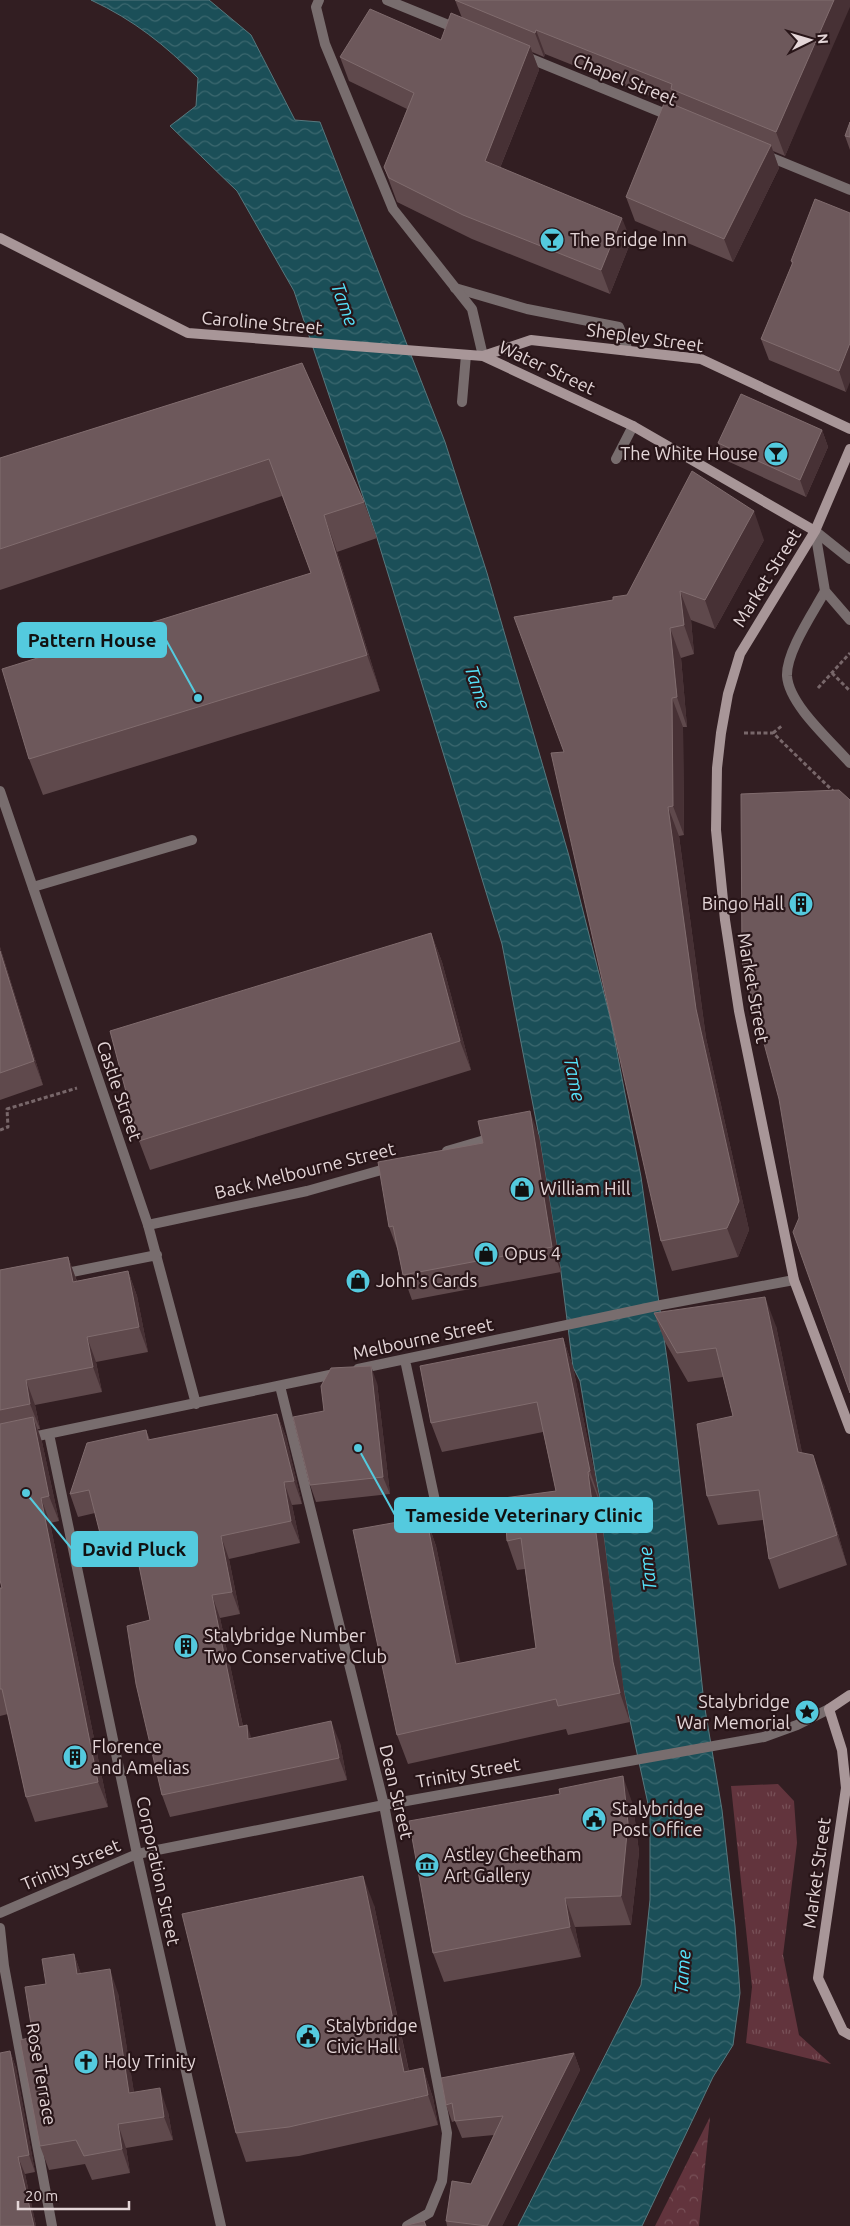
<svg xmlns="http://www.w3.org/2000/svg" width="850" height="2226" viewBox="0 0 850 2226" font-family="Ubuntu,sans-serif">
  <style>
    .grass { fill: url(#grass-tufts) }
    .forest { fill: url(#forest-crowns) }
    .water { fill: url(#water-waves); stroke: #57787e }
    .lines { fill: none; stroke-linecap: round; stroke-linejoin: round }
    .path { stroke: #78676a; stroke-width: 3; stroke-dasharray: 4 2.5; stroke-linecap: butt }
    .service { stroke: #786d6e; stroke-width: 10 }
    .minor { stroke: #786d6e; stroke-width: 10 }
    .secondary { stroke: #a89698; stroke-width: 10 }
    .wall { fill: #5f494c }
    .shaded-wall { fill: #473135 }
    .building { fill: #6d585b; stroke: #806c6e }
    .labels { text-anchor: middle; stroke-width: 4.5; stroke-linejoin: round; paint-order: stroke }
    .street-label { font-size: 18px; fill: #e4d6d8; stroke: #281518 }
    .poi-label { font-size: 18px; fill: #e4d6d8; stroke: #281518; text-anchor: start }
    .water-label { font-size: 19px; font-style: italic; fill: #55e2fa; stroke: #281518 }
    .leader { fill: none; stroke: #54cade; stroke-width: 2 }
    .callout-dot { fill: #54cade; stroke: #281518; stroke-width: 2 }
    .callout { fill: #54cade; stroke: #54cade; stroke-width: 2 }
    .callout-label { font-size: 19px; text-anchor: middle; font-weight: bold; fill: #111 }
  </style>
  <defs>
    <pattern id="grass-tufts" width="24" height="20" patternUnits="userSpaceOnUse" patternTransform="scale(1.25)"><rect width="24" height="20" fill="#62343d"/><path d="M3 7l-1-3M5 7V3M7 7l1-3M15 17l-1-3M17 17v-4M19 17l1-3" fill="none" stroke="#785158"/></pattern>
    <pattern id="forest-crowns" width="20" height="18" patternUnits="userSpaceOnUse" patternTransform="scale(1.25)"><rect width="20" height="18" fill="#62343d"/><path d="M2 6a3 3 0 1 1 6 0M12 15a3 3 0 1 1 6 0" fill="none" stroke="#785158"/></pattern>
    <pattern id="water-waves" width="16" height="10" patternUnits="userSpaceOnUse" patternTransform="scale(1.25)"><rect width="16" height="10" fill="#1b4f58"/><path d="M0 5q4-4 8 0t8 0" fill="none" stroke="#3c686f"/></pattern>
  </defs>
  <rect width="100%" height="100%" fill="#321e22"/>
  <path class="grass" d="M778,1784L794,1801L797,1843L783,1955L799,2035L831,2064L746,2043L752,1987L731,1786Z"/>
  <path class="forest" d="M710,2117L699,2226H655Z"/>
  <path class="water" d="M91,0H209L251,35L295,120L320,122L445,442L487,573L569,856L611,1021L641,1177L669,1373L704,1703L722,1810L735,1926L740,1993L733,2045L713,2077L642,2226H518L641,1985L650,1900V1813L621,1679L601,1516L600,1501L580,1381L573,1367L561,1272L539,1136L502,944L377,538L294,291L237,191L170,126L196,106L198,78C165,45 134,20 91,0Z"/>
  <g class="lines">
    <path class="path" d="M832,673L850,691
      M818,688L850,653
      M744,733H773L834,792
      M773,733L783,725
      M0,1130L8,1127L7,1109L77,1088"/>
    <path class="service" d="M455,288L527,309L619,327L628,351
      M462,402L466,355
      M616,459L633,426
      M815,531L825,591L850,620
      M825,591C813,613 786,652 787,676C789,705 831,741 850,763
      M33,887L192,840
      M447,1151L495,1137
      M148,1225L307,1191L392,1167
      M137,1854L384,1805"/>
    <path class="minor" d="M319,0L316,7L325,44L393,209L472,309L483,356
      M387,0L458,29
      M524,56L673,117
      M765,155L850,190
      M815,531L850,559
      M0,791L148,1225L196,1404
      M62,1274L157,1255
      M405,1360L440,1524
      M358,1369L661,1305L794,1280
      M280,1386L384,1805L447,2133L442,2181L429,2213L407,2226
      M49,1434L137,1854L221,2226
      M28,1438L339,1373
      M384,1805L764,1737L797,1725L829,1709
      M0,1913L137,1854
      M0,1928L4,1966L52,2226"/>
    <path class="secondary" d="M0,238L188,333L483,356L531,340L701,359L850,429
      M483,356L633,426L815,531
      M850,449L815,531L740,654L728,694L721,733L717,768L716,830L725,920L739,1011L794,1280L850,1429
      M850,1695L829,1709L842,1750L846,1788L818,1978L843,2031L850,2035"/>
  </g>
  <path class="wall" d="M455,0H850L785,156L773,151L779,168L733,262L635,221L626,197L665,102L545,54L544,57L532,52L539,70L500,168L631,241L610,294L472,239L397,202L384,167L407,109L349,81L340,57L441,40L462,18Z
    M850,122V150L845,136Z
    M815,199L846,392L769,360L761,339L792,264L791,261Z
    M302,363L364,502L377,538L337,552L380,691L43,795L29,759L311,573L282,496L0,590V458Z
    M822,430L828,447L806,497L725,460L718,443Z
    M764,540L715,629L691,620L694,654L681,658L687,727H683L684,835L679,836L706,1038L749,1230L738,1257L672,1271L661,1241L564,752L613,600L627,595Z
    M431,933L442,962L471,1070L150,1170L139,1141Z
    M0,947L43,1085L0,1100Z
    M539,1136L561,1272L412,1300L403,1275L398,1251L389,1227Z
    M68,1257L77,1281L128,1271L137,1296L148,1352L96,1362L102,1392L35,1405L40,1429H38L42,1442L59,1521L50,1523L108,1807L35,1822L26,1797L8,1714L0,1716V1588H2L0,1580V1270Z
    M654,1313L776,1326L802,1453L824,1485L847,1565L779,1589L769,1559L763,1520L718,1525L707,1496L733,1416L723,1377L688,1382L665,1342Z
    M563,1338L573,1367L600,1501H599L624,1692L630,1722L568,1735L566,1729L408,1764L397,1735L426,1517L436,1546L460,1663L536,1648L525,1569L517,1570L507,1541L556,1491L543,1432L442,1452L431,1423Z
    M377,1383L390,1494L316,1502L310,1485L324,1411Z
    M277,1414L286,1437L302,1504L292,1505L300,1543L229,1559L240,1614L220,1618L243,1726L251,1738L340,1743L347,1780L170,1817L162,1795L150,1620L140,1570L136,1558L110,1564L102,1541L95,1513L78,1517L70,1494L146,1430L150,1440Z
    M633,1805L639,1852L631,1925L575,1927L581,1957L444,1982L433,1953Z
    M374,1905L409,2071L423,2068L433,2098L438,2125L299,2156L246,2162L236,2133Z
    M74,1954L81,1974L118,1993L134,2093L168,2112L173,2140L126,2148L130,2173L92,2180L85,2164L49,2170L40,2146L46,1984Z
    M10,2051L16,2068L35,2172L25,2174L36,2226H0Z
    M574,2053L580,2070L502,2226H447L446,2221L471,2184L494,2135L462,2138L455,2121L452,2122L446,2105Z"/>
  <path class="shaded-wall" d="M834,0H850V7L785,156L776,132Z
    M536,30L545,54L544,57L535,33Z
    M530,46L539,70L493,185L485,161Z
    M771,145L779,168L733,262L724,239Z
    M622,218L631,241L610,294L601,270Z
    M850,343V382L846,392L839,371Z
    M822,430L828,447L806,497L800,480Z
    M754,511L764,540L715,629L705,600Z
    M324,515L337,552L380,691L367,655Z
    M680,591L691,620L694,654L684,625Z
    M670,628L681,658L687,727L677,697Z
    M672,698L683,727L684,835L673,806Z
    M668,807L679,836L706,1038L749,1230L738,1257L727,1228L696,1009Z
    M431,933L442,962L471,1070L460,1041Z
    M0,947L43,1085L34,1061L0,951Z
    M530,1111L539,1136L561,1272L552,1247Z
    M68,1257L77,1282H73Z
    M128,1271L137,1296L148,1352L139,1327Z
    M765,1297L776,1326L808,1481L798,1452Z
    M87,1337L96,1362L102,1392L93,1367Z
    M563,1338L573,1367L600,1501L590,1471Z
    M371,1366L377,1383L390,1494L383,1477Z
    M26,1380L35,1405L40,1429L30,1404Z
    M277,1414L286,1437L302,1504L294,1481Z
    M33,1417L42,1442L59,1521L49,1496Z
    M813,1455L824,1485L847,1565L837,1535Z
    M588,1472L599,1501L624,1692L630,1722L620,1693L613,1662Z
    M284,1482L292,1505L300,1543L291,1521Z
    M41,1498L50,1523L108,1807L98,1782Z
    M426,1517L436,1546L467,1693L456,1664Z
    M221,1536L229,1559L240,1614L232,1592Z
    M212,1595L220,1618L248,1750L239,1727Z
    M331,1721L340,1743L347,1780L339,1758Z
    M247,1725L255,1748L248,1739Z
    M623,1776L633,1805L639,1852L631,1925L621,1896Z
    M363,1876L374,1905L415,2101L404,2072Z
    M565,1898L575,1927L581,1957L570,1927Z
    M74,1954L82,1977L77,1974Z
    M110,1969L118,1993L138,2117L129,2093Z
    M10,2051L16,2068L35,2172L29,2155Z
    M574,2053L580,2070L502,2226H488Z
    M423,2068L433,2098L438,2125L428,2095Z
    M160,2088L168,2112L173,2140L164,2117Z
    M118,2124L126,2148L130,2173L122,2149Z
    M18,2157L25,2174L36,2226H34Z"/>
  <path class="building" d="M455,0H834L776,132L671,89L672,84L536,30L535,33Z
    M370,9L441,40L451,13L530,46L485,161L622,218L601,270L463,215L389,178L384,167L414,93L340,57Z
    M665,101L771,145L724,239L626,197Z
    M850,122V137L845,136Z
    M815,199L850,213V343L839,371L761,339L793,262L791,261Z
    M302,363L364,502L324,515L367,655L29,759L2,669L311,573L269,459L0,549V458Z
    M741,394L822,430L800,480L718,443Z
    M692,471L754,511L705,600L680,591L684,625L670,628L677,697L672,698L673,806L668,807L696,1009L739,1201L727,1228L661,1241L551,753L564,752L514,617L613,600V597L627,595Z
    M839,790L850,800V1393L793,1232L799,1218L779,1099L742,962L741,794Z
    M431,933L460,1041L139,1141L110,1031Z
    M0,951L34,1061L0,1073Z
    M530,1111L552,1247L403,1275L393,1226L389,1227L378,1162L483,1143L478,1121Z
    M68,1257L73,1282L128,1271L139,1327L87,1337L93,1367L26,1380L30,1404L0,1410V1270Z
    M765,1297L798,1452L813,1455L837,1535L769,1559L759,1490L707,1496L697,1424L733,1416L716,1348L677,1353L654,1313Z
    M563,1338L590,1471L588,1472L613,1662L620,1693L558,1706L556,1699L397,1735L353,1530L426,1517L456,1664L536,1648L521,1538L507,1541L504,1498L556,1491L537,1402L431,1423L420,1366Z
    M371,1366L383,1477L310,1485L293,1417L324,1411L321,1386L331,1368Z
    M277,1414L294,1481L284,1482L291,1521L221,1536L232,1592L212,1595L239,1727L247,1725L248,1739L331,1721L339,1758L162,1795L136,1684L127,1626L150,1620L136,1551L134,1552L130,1535L102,1541L89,1490L70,1494L87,1443L146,1430L148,1440Z
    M33,1417L49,1496L41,1498L98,1782L26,1797L2,1689H0V1588H2L0,1580V1424Z
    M623,1776L628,1823L621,1896L565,1898L570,1927L433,1953L409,1821L560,1794L559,1789Z
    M363,1876L404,2072L423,2068L428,2095L289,2127L236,2133L182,1914Z
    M74,1954L77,1974L110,1969L129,2093L160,2088L164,2117L118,2124L122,2149L84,2156L76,2140L40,2146L20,2040L33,2037L25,1987L46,1984L42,1959Z
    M10,2051L29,2155L18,2157L34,2226H0V2053Z
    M574,2053L487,2226L446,2221L452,2181L471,2184L503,2116L455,2121L452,2103L446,2105L441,2078Z
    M424,2221L426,2226H403Z"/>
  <defs>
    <symbol id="bar-disc" viewBox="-11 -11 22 22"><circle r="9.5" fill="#54cade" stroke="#281518"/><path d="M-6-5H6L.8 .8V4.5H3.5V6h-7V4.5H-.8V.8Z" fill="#111"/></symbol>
    <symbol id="building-disc" viewBox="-11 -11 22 22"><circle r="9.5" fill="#54cade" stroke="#281518"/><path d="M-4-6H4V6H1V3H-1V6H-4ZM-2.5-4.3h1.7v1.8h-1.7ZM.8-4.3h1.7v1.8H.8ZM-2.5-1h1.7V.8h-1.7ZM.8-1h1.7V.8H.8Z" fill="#111"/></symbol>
    <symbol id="shop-disc" viewBox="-11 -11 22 22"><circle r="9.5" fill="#54cade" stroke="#281518"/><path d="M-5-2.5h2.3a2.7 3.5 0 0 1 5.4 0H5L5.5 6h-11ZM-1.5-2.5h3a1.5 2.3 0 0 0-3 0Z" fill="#111"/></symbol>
    <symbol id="sight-disc" viewBox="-11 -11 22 22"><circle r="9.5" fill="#54cade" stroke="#281518"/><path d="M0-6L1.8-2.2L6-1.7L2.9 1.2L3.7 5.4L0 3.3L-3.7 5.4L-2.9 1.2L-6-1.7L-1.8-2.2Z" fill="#111"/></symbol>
    <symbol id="civic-disc" viewBox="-11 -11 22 22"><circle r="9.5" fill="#54cade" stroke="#281518"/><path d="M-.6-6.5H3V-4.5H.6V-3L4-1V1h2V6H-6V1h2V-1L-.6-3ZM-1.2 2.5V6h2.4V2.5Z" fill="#111"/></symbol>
    <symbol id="museum-disc" viewBox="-11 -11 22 22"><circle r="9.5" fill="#54cade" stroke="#281518"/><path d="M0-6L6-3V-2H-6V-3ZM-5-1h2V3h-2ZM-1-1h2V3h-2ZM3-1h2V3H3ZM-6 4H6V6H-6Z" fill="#111"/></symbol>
    <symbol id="church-disc" viewBox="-11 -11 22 22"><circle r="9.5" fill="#54cade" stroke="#281518"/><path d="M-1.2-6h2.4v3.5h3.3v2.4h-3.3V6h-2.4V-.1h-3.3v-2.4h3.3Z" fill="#111"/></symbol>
  </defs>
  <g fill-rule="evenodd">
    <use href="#bar-disc" x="538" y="226" width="28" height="28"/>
    <use href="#bar-disc" x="762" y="440" width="28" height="28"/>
    <use href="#building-disc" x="787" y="890" width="28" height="28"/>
    <use href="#shop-disc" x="508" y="1175" width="28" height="28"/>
    <use href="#shop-disc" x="472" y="1240" width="28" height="28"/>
    <use href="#shop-disc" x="344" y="1267" width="28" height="28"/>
    <use href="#building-disc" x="172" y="1632" width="28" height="28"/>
    <use href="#sight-disc" x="793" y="1698" width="28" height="28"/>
    <use href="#building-disc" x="61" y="1743" width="28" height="28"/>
    <use href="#civic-disc" x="580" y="1805" width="28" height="28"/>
    <use href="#museum-disc" x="413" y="1851" width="28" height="28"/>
    <use href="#civic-disc" x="294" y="2022" width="28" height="28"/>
    <use href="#church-disc" x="72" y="2048" width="28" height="28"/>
  </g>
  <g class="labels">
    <g class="street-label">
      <text transform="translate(625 80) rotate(22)" y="6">Chapel Street</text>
      <text transform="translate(262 323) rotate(5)" y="6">Caroline Street</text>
      <text transform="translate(645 338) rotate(8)" y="6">Shepley Street</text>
      <text transform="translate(547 368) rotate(25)" y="6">Water Street</text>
      <text transform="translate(767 578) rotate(-58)" y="6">Market Street</text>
      <text transform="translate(753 988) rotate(80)" y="6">Market Street</text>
      <text transform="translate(119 1091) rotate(71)" y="6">Castle Street</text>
      <text transform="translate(305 1171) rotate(-14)" y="6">Back Melbourne Street</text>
      <text transform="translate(423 1339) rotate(-12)" y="6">Melbourne Street</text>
      <text transform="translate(468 1773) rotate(-10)" y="6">Trinity Street</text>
      <text transform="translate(396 1792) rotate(77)" y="6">Dean Street</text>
      <text transform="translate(71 1865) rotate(-23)" y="6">Trinity Street</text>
      <text transform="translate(158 1871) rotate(78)" y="6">Corporation Street</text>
      <text transform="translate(817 1873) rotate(-82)" y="6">Market Street</text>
      <text transform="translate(41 2074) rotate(80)" y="6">Rose Terrace</text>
    </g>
    <g class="poi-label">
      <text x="570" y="246">The Bridge Inn</text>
      <text x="758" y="460" text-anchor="end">The White House</text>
      <text x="784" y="910" text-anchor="end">Bingo Hall</text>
      <text x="540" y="1195">William Hill</text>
      <text x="504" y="1260">Opus 4</text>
      <text x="376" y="1287">John's Cards</text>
      <text x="204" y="1642">Stalybridge Number<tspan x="204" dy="21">Two Conservative Club</tspan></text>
      <text x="790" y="1708" text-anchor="end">Stalybridge<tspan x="790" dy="21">War Memorial</tspan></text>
      <text x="92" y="1753">Florence<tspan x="92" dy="21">and Amelias</tspan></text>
      <text x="612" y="1815">Stalybridge<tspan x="612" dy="21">Post Office</tspan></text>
      <text x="444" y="1861">Astley Cheetham<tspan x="444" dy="21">Art Gallery</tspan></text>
      <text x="326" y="2032">Stalybridge<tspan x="326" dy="21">Civic Hall</tspan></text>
      <text x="104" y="2068">Holy Trinity</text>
    </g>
    <g class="water-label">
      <text transform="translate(345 304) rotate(70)" y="7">Tame</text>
      <text transform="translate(478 687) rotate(72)" y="7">Tame</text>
      <text transform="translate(575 1079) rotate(78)" y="7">Tame</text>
      <text transform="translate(647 1569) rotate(-97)" y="7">Tame</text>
      <text transform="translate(682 1972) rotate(-86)" y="7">Tame</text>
    </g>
  </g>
  <path class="leader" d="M198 698L166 640M358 1448L395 1515M26 1493L72 1549"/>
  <g class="callout-dot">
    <circle cx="198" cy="698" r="5"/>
    <circle cx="358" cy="1448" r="5"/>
    <circle cx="26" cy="1493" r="5"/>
  </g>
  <g class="callout">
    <rect x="18" y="623" width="148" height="34" rx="5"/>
    <rect x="395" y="1498" width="257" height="34" rx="5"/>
    <rect x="72" y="1532" width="125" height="34" rx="5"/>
  </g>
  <g class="callout-label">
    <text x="92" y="647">Pattern House</text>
    <text x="524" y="1522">Tameside Veterinary Clinic</text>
    <text x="134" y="1556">David Pluck</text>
  </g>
  <g transform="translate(810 40) rotate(85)" stroke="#281518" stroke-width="4" paint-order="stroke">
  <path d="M0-4L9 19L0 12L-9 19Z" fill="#e4d6d8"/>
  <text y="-8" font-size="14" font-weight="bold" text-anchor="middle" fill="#e4d6d8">N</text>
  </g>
  <path d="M18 2201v8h111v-8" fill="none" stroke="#e4d6d8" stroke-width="2.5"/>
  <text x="25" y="2201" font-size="15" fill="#e4d6d8" stroke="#281518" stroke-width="4" paint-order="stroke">20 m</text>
</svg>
